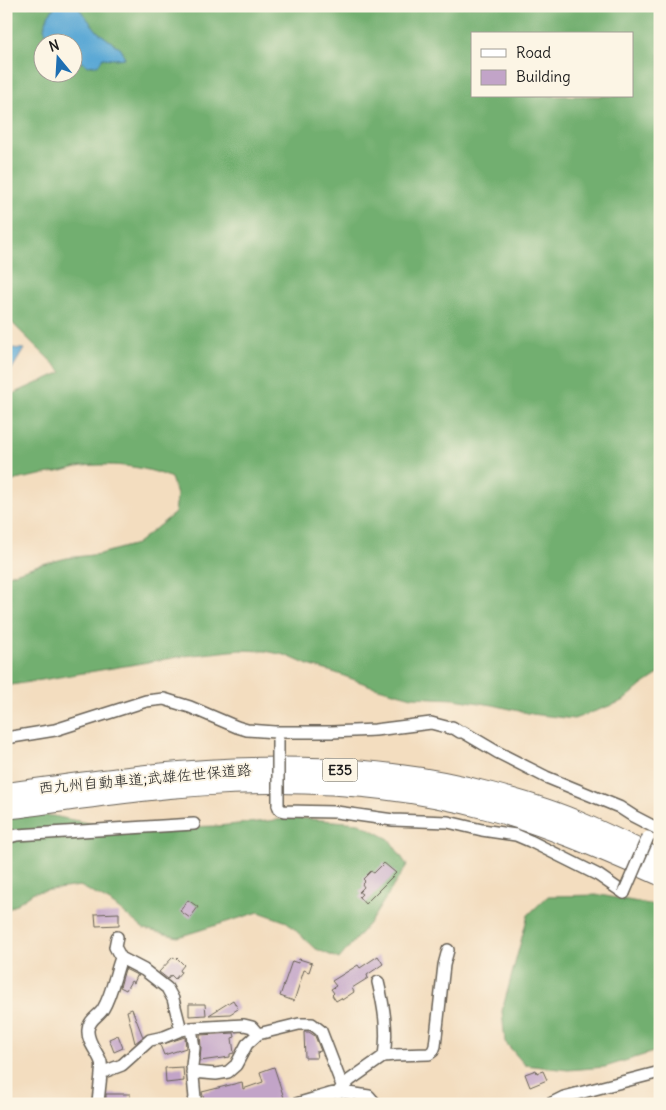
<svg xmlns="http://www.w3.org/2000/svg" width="666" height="1110" viewBox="0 0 666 1110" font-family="Delius,'Klee One',sans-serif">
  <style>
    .forest { fill: #72af6f; stroke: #476646; fill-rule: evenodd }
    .water { fill: #5ca9d5; stroke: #3c6278 }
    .building { fill: #c2a4c8 }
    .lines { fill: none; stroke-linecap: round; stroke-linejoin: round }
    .street-casing { stroke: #676055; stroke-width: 14 }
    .highway-casing { stroke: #676055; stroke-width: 22 }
    .street { stroke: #fff; stroke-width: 11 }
    .highway { stroke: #fff; stroke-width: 20 }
    .street-bridge-casing { stroke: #676055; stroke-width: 14; stroke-linecap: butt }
    .street-bridge { stroke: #fff; stroke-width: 11 }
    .labels { text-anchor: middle; stroke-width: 4; stroke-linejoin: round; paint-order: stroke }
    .shield { fill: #fcf5e5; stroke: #5f5d58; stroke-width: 1 }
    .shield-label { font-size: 14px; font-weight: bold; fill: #1c1c1c }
    .street-label { font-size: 15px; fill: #1c1c1c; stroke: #fcf5e5 }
  </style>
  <rect width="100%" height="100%" fill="#fcf5e5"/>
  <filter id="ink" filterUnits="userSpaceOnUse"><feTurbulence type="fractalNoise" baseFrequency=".02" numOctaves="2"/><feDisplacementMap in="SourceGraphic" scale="10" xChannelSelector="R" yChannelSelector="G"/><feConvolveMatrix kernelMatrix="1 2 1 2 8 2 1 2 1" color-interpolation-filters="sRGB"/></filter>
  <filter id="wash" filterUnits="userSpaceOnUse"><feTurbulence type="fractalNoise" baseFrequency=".0096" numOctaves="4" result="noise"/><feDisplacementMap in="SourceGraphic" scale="20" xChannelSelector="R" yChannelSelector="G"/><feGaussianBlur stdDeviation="1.12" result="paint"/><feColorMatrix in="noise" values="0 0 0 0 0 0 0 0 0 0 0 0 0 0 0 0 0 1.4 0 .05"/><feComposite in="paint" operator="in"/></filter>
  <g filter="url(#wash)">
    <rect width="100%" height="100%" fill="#f3ddbf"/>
    <path class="forest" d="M6,6H660V673L642,685L623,701L574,719L532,714L493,705L454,699L412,697L371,686L336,673L308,665L285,655L265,651L240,650L184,656L6,686V576L38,565L67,558L100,554L136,544L175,513L177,495L171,478C147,466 105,462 77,467C69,469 60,472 51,473C36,476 21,478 6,483V397L62,372L6,317ZM472,34H632V96H472ZM42,42H72V72H42Z
      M6,814L53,816L98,825L146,828L218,826L297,818L359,823L389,839L407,865L371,921L339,959L314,948L287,922L259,912L178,937L144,929L110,902L80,886L34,892L6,911Z
      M600,895L660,906V1050L605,1067L568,1070L525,1065L505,1042L502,1011L528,915L548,896Z"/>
    <path class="water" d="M56,6H77L98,32L121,49L125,58L115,59L103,58L98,65L88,66L73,56L72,42H52L49,40L44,28L49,14Z
      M12,348L24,349L6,379V349Z"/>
    <g id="blocks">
      <path class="building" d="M384,863L396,873L365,904L359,897L362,894L359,892L364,887L362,884L365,881L363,879L371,871L374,873Z
        M188,900L198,907L190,918L180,911Z
        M119,913V925L96,926L95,914Z
        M378,956L383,964L367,975L368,978L352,988L354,992L342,1000L341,998L336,1001L332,995L334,993L331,989L336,986L332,981L358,965L360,968Z
        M173,957L176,959L177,958L184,965L180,970L181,972L175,979L171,975L168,979L159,972Z
        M299,959L312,963L309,972L304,970L294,1001L280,996L292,961L298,963Z
        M125,969L139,976H137L134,983L131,981L126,990L120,987Z
        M233,1000L238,1009L230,1014L209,1015Z
        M189,1004H205L206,1015L189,1016Z
        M132,1009L143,1037L135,1043L127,1011Z
        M304,1032H309L315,1036L321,1051L316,1052L317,1058H305Z
        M234,1033L235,1037L232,1038L234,1053L230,1054V1057L200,1061L201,1047L200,1035Z
        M118,1035L123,1048L114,1052L109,1039Z
        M185,1037L186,1048L164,1055L160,1045Z
        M183,1067L184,1081L166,1083L165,1068Z
        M274,1067L286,1104H230V1102L221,1104H205L202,1092L242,1082L243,1089L263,1082L260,1072Z
        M536,1070L537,1073L543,1071L547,1080L530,1087L525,1074Z
        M106,1094H130V1104H106Z"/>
    </g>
  </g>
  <g filter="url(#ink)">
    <use href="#blocks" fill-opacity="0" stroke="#676055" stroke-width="1"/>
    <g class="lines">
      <defs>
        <path id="street" d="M6,738L55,730L146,701L164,699L190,707L237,727L247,730L275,732H332L375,730L431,723L450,728L452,727L460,732H463L497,752L546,777L619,807L633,816L660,830
          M278,805L280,810L284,811L336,812L393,820L448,822L482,830L516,835L530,841L598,875L624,893
          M6,838L17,835L194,824
          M117,937L115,947L121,958L144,970L167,988L173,999L181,1030
          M378,982C384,1007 388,1031 384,1056
          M191,1028L194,1048L192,1066L195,1098L193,1104
          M192,1072L216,1074L228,1072L236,1065L247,1044L258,1034L299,1024H312L321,1031L343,1088
          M101,1073L122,1065L150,1040L164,1037L181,1030L191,1028L244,1025L252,1027L258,1034
          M339,1091L350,1080L384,1056L395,1055L429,1054L433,1051L435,1046L444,965L448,950
          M98,1104C98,1096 103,1067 101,1062C97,1051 87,1042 88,1030C89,1019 99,1016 103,1009C112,994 115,974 121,958
          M296,1104L330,1094L341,1092L369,1096L376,1104
          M550,1104L564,1097L660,1072"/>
        <path id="highway" d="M6,793C72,784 139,774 206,770C300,764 399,768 491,793C521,801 552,810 581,823C607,834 633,847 660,860
          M6,809C51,803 96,796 141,791C254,778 377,779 487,809C547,825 603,850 660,875"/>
      </defs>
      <use href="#street" class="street-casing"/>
      <use href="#highway" class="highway-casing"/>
      <use href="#street" class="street"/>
      <use href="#highway" class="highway"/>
      <defs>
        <path id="street-bridge" d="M278,805V740
          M624,893L648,837"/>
      </defs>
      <use href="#street-bridge" class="street-bridge-casing"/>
      <use href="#street-bridge" class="street-bridge"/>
    </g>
  </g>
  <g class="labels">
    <rect class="shield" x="322.5" y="758.5" width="35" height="23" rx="4"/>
    <g class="shield-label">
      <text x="340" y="775">E35</text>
    </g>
    <g class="street-label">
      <text transform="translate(145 779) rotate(-5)" y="5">西九州自動車道;武雄佐世保道路</text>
    </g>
  </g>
  <rect width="666" height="1110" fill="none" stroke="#fcf5e5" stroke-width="25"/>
  <rect x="471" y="32" width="162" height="65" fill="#fcf5e5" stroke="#a29e95"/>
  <rect x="481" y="49" width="25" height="8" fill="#ffffff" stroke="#a29e95"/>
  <text x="516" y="58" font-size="15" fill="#1c1c1c">Road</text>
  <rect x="481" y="70" width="25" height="15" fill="#c2a4c8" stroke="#a29e95"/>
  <text x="516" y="82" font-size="15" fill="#1c1c1c">Building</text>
  <g transform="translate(58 58) rotate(342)"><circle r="24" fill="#fcf5e5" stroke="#a29e95"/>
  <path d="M0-4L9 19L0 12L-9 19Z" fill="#1f6fb2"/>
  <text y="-8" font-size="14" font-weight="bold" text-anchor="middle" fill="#1c1c1c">N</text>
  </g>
</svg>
